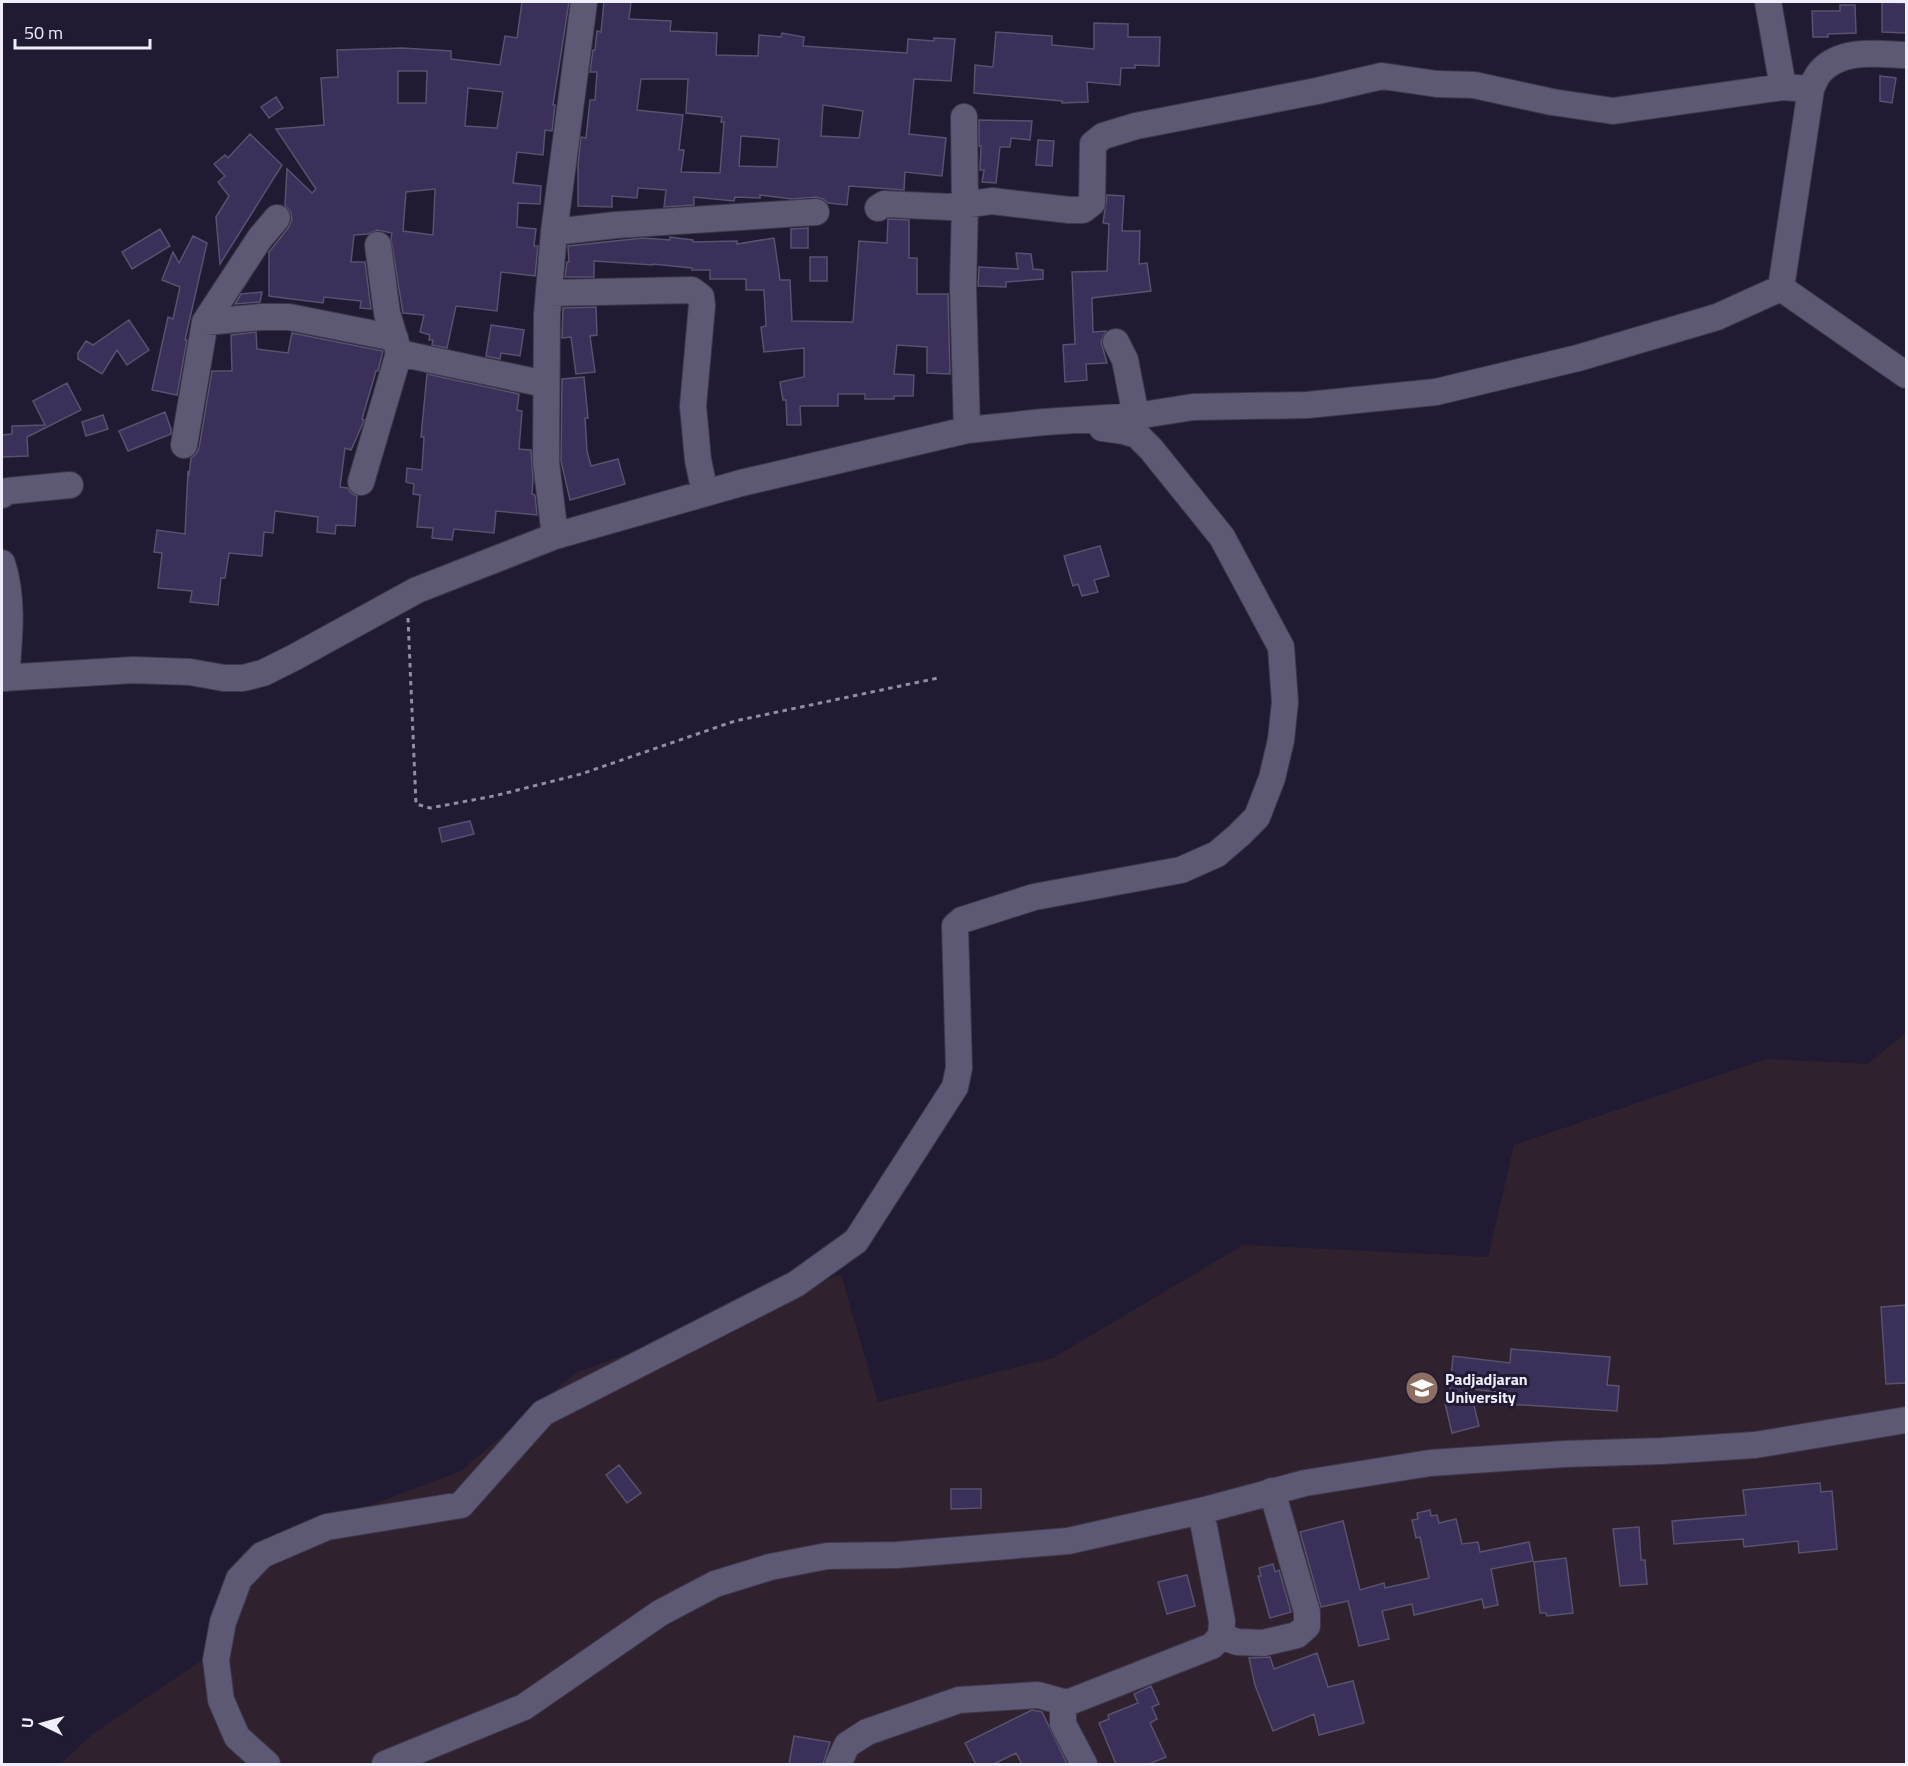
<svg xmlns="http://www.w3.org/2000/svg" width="1908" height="1766" viewBox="0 0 1908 1766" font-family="'Titillium Web',sans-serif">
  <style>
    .education { fill: #2f212d }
    .building { fill: #3a305a; stroke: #57526d; stroke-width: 1.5; fill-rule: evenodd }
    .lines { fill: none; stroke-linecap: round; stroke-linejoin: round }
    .minor-casing { stroke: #3d384b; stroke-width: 28 }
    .path { stroke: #928ea1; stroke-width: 3; stroke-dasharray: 4.5 4.5; stroke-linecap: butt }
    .minor { stroke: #5d5873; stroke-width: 26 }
    .labels { text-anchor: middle; stroke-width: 6; stroke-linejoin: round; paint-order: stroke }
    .poi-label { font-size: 16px; font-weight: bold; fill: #f0edfd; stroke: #201b32; text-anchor: start }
  </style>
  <rect width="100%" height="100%" fill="#201b32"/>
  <path class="education" d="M1906,1033V1764H60L94,1733L204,1659L243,1553L461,1471L575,1373L841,1274L878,1402L1053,1358L1243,1245L1488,1257L1514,1145L1766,1059L1867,1064Z"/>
  <path class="building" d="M522,2H569L553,105H555L552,131L545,130L543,155L517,152L513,183L541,186L540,204L518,203L517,227L536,229L534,246H538L535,276L501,272L497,311L456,306L447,348L432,345L433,340H429L430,335L420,332L424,315L403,313L391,239L392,233L377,230L368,234L354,235L351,262H365L371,309L360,308L361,301L324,297L323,303L269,296V252L288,228L292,220L291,212L285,206L287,169L312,193L316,189L276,129L324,125L321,78L338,77L337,50L402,48L451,51V59L500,65L505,36L517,38ZM398,71H427L426,103H398ZM468,88L503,92L497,128L465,126ZM435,189L433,235L403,231L406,192Z
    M604,2H631L629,19L671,21L670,31L717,33L716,55L758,56L759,35L781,37L782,33L804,37L803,46L907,53L908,39L934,41V38L955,39L951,81L914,79L909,134L946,138L942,176L905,172L904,190L849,186L847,205L828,203L823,199L816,197L792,199L760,195V198L735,197L734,201L694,197V205L664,207L666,190L638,188L637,198L612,196V207L578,206V165L581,137L586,138L590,100H595L597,72H590L593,50H595L597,31L601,32ZM641,79H688L686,113L722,117L721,122H724L720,173L681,172L684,150H679L683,115L637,110ZM823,105L863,111L859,138L821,136ZM741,136L779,139L777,167L739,166Z
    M1882,2L1906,3V33L1882,32Z
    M1840,5H1855L1856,33L1828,34V37H1813L1812,11H1840Z
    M1094,23L1128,24V37H1160L1159,66L1135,65V68H1121L1120,85L1087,82L1088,102L1062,103V101L974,93L975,65L993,67L996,32L1052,36V45L1094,49Z
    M1880,76L1896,78L1892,103L1880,101Z
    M276,97L283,108L269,118L261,107Z
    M979,120L1032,121L1030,140L1011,138L1010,147H1000L996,183L982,182L984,170H980L981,146H979Z
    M250,134L282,165L220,264L216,217L229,196L218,182L225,176L214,164L225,155L228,158Z
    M1038,140L1054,141L1052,166L1036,165Z
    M1107,195L1124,196L1122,231H1140L1139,264L1147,263L1151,291L1092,298L1093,332L1106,331L1101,342L1107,363L1086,364L1087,380L1065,382L1063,345L1075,344L1072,272L1107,271L1109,224L1103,223Z
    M888,219L909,220V258H917V294H948L950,374L927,373V347L897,345L894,374L914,375L913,396H894V399H865V394H838V406H800L801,425H787L786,400H783L780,382L804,377V348L764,352L761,327L766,326L764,290H746V279H710V270H692V268L653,264V265L594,261V277H565L567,262H569L568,246L643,238L670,240V237L693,240V242L737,241V244L774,238L780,280H790L792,321L853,322L859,241L887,243Z
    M808,228V248H791V229Z
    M160,229L170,246L132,269L122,252Z
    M193,236L207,243L185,340H187L177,395L152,390L168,317L173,319L180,287L162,280L173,252L179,263Z
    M1016,253L1031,254L1033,269L1043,270V279L1006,282V287L978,286L979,267L1018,269Z
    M810,257H827V281H810Z
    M262,292L260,302L235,304L241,294Z
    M596,307L597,335L590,336L595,372L576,374L571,337L562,338L563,308Z
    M129,320L149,350L127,365L117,350L102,374L78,359V353L86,341L93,345Z
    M491,325L524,330L520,356L501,353L500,359L486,356Z
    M256,332L257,349L288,353L292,333L383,351L378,371H376L362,419L364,420L363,423L351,450L345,448L340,487L348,488L351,493L357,496L355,526L336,525L335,534L317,532L318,517L275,511L273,533L264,532L262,556L229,553L225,578H221L218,605L190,602L192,591L158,588L162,553L154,552L157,530L185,534L188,471L189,476L191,458L196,454L199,448L212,371H232L231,335Z
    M427,374L519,394L517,410L522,411L519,449L531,450L533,479L532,494L535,495L537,515L496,511L494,533L454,529L452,540L432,538L433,528L417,527L420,495L413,494L414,484L406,482L407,468L422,470L424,437H421Z
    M584,377L588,418H585L587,451L591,466L618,459L625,484L570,500L561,461L562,379Z
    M67,383L81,410L27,437L28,456L2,457V435L12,434V426L45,425L33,401Z
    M165,412L171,429V434L128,451L119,431Z
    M103,415L108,429L86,436L82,422Z
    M1100,546L1109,576L1094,580L1098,592L1082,596L1078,584L1073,586L1064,556Z
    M470,821L474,834L442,842L439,828Z
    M1906,1305V1383L1886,1384L1881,1307Z
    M1511,1349L1610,1357L1607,1385L1619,1386L1617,1411L1507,1404L1509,1393L1470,1389L1479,1426L1452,1433L1444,1399L1449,1398L1453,1356L1510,1363Z
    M619,1465L641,1493L627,1503L606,1475Z
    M1820,1483L1821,1492L1832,1491L1837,1549L1799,1553L1798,1541L1744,1547L1743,1539L1674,1544L1672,1521L1746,1515L1743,1490Z
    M951,1489H981V1508L951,1509Z
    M1430,1510L1431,1516L1437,1515L1439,1523L1456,1519L1462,1544L1478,1542L1480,1552L1529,1542L1533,1561L1491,1569L1498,1605L1484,1608L1482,1599L1414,1615L1412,1604L1382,1611L1389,1639L1359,1646L1348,1601L1321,1607L1300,1532L1343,1521L1360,1590L1384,1583L1385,1588L1429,1578L1420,1537L1416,1538L1412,1520L1418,1519L1417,1513Z
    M1639,1527L1641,1560H1645L1647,1584L1620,1586L1613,1529Z
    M1566,1558L1573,1613L1547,1616L1546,1613H1540L1534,1562Z
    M1273,1564L1275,1572L1279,1570L1291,1612L1270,1618L1258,1576H1261L1259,1568Z
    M1187,1575L1195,1606L1167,1614L1158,1582Z
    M1317,1653L1328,1687L1353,1681L1364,1723L1319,1735L1314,1714L1273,1731L1255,1685L1249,1658L1270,1657L1274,1669Z
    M1151,1686L1159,1704L1152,1707L1157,1719L1150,1723L1166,1757L1149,1764H1116L1099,1723L1109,1719L1108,1715L1138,1703L1134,1694Z
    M1032,1710L1042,1712L1067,1764H1022L1016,1753L994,1764H976L965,1743Z
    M794,1736L830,1742L823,1764H789Z"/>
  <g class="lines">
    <defs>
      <path id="minor" d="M1768,2L1783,87
        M964,117L965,204L963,288L967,430
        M878,208L884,204L949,207L992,201L1069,210H1083L1092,203L1093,144L1103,136L1136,126L1317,91L1382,76L1437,84L1474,85L1552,102L1613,111L1783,87L1811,89
        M554,232L616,225L816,212
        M1781,288L1906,375
        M549,293L692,290L701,297L702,305L693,406L698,460L705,493
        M205,322L261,317H289L395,338
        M1116,342L1125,360L1136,416
        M399,353L545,384
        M184,445L205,322L260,238L277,218
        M361,482L399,353L387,313L378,245
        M2,495L8,491L70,485
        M555,536L546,462L547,315L554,232L584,2
        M2,563C14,601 9,639 6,678
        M2,678L133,670L190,672L224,678H243L263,673L295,657L417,590L555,536L741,483L967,430L1044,422L1136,416L1193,407L1307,405L1436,392L1578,358L1717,317L1781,288L1811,89C1813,84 1816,77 1820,72C1841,48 1878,54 1906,55
        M1221,1636L1237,1642L1263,1643L1297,1635L1307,1626V1612L1272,1491
        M1067,1703L1063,1712V1724L1084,1764
        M267,1764L237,1737L221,1700L216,1660L223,1622L239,1579L262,1555L327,1527L461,1505L543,1413L796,1284L856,1241L955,1087L959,1068L955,926L962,920L1034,897L1181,870L1217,854L1239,835L1257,817L1272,778L1281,740L1285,702L1281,647L1222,537L1151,449L1137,435L1124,431L1102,428
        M385,1764L524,1707L660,1613L715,1584L770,1567L827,1556L897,1555L1068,1541L1201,1511L1305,1483L1430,1463L1564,1454L1662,1451L1755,1445L1906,1420
        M838,1764L847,1745L867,1732L959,1700L1038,1695L1067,1703L1212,1646L1221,1636L1222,1621L1201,1511"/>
    </defs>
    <use href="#minor" class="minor-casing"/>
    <path class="path" d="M408,618L416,804L430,808L494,796L581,774L735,721L938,678"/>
    <use href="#minor" class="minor"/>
  </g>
  <defs>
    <symbol id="university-disc" viewBox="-11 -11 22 22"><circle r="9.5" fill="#8d6e63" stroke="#201b32"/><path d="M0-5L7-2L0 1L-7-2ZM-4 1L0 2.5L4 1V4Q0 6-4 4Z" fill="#fff"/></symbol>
  </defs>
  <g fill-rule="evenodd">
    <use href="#university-disc" x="1403" y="1369" width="38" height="38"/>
  </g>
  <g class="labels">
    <g class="poi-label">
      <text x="1445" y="1385">Padjadjaran<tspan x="1445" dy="18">University</tspan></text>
    </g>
  </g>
  <rect width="1908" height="1766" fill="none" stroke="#f0edfd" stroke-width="6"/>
  <g transform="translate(42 1724) rotate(275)" stroke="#201b32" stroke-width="4.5" paint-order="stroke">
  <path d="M0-4.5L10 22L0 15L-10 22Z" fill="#f0edfd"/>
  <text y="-9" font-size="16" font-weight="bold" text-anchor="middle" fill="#f0edfd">U</text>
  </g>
  <path d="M15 39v9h135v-9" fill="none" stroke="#f0edfd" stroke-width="3"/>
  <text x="24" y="39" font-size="18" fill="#f0edfd" stroke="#201b32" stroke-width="4.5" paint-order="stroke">50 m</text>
</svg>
